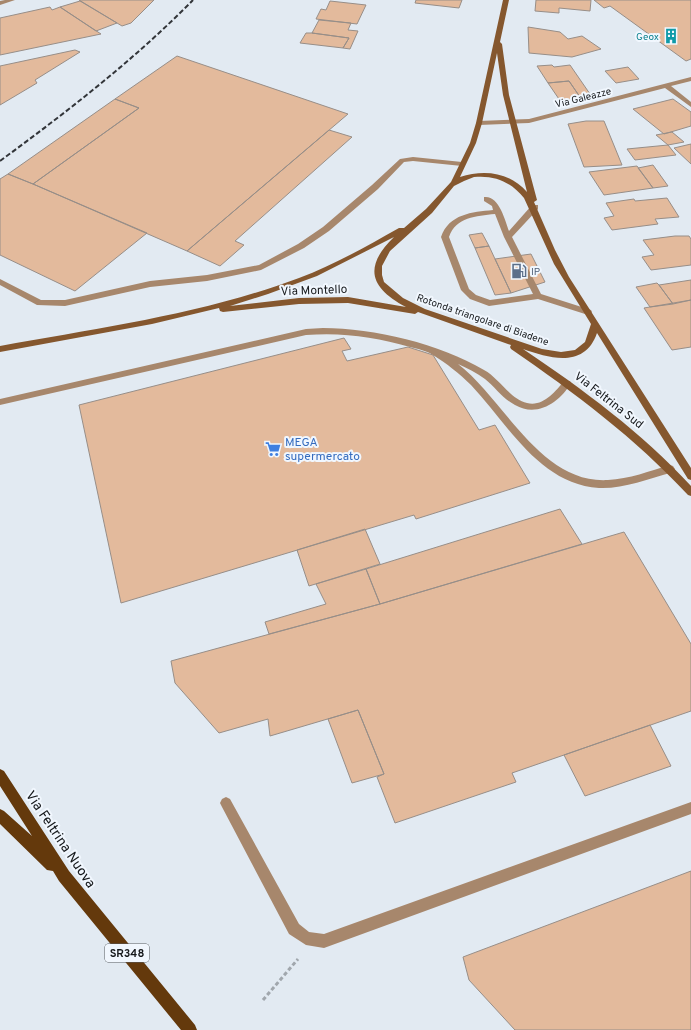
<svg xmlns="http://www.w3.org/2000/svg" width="691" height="1030" viewBox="0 0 691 1030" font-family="Overpass,sans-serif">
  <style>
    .building { fill: #e3ba9c; stroke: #978e88 }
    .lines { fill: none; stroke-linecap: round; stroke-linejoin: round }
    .path { stroke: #a1a7ad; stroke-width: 3; stroke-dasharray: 4 2.5; stroke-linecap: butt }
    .lane { fill: #a7876c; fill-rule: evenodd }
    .street { fill: #a7876c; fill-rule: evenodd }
    .secondary { fill: #85572e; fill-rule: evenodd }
    .primary { fill: #64390c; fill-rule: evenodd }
    .rail { stroke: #323539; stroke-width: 2; stroke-dasharray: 5 2.5; stroke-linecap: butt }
    .labels { text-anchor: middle; stroke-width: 4; stroke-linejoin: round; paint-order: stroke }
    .far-culture-label { font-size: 10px; fill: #0d838f; stroke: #f1f7fe; text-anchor: end }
    .far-street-label { font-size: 10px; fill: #15181b; stroke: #f1f7fe }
    .far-service-label { font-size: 10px; fill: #4e5e75; stroke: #f1f7fe; text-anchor: start }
    .shield { fill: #f1f7fe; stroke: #575b5f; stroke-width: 1 }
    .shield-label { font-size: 11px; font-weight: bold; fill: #15181b }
    .street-label { font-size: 12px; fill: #15181b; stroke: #f1f7fe }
    .shop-label { font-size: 12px; fill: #366cbe; stroke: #f1f7fe; text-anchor: start }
    .near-street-label { font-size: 14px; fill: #15181b; stroke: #f1f7fe }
  </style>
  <rect width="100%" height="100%" fill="#e2eaf2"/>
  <path class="building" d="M79,0H154L131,23L122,26Z
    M416,0H462L459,8L415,3Z
    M536,0H591L590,11L559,8V13L535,11Z
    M594,0H691V59L686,61L610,6L604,8Z
    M80,1L117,23L96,31L60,7Z
    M330,1L366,5L357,24L316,19L321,9L326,10Z
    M50,7L52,10L60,7L101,34L0,55V18Z
    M319,20L351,23L348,30L358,31L350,49L343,48L349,38L312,33Z
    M528,27L560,32L568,39L582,36L601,49L572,57L529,53Z
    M306,33H312L349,38L343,48L300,43Z
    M75,50L80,52L35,80L37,83L0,105V66Z
    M177,56L348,114L187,251L33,184L139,108L115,99Z
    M552,65L554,67L570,65L590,94L580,97L569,81L548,83L537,66Z
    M628,67L639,79L616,83L605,71Z
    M569,81L580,97L561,102L548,83Z
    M115,99L139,108L33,184L8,174Z
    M673,99L691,112V126L664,134L633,109Z
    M586,121H604L622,165L584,167L568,124Z
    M329,130L352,137L235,241L244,245L220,266L187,251Z
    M672,132L684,142L668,145L656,135Z
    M691,144V164L674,148Z
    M668,145L676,155L635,160L627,149Z
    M653,165L668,186L653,188L638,168Z
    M637,166L653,188L604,195L589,172Z
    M8,174L33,184L147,233L75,291L0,255V179Z
    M667,198L679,217L655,219L658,224L612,230L604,218L614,216L606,203L634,199L635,201Z
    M482,233L489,246L475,248L469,235Z
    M675,236H689L691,239V265L651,270L642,257L654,255L643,240Z
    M489,246L495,259L511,293L495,295L475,248Z
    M531,254L545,282L511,293L495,259Z
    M691,280V300L673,304L659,285Z
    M657,283L659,285L673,304L650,307L636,287Z
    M691,300V347L672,350L644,308Z
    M344,338L351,349L342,351L347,361L408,347L433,355L479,430L495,425L530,483L416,519L414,515L121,603L79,405Z
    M560,509L582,544L380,604L366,569Z
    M365,529L380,564L309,586L297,550Z
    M624,532L691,644V711L512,773L516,782L395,823L377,777L384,774L358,710L270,736L268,719L219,733L175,683L171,661L380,604Z
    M366,569L380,604L269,634L265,622L326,604L316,584Z
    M358,710L384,774L352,783L328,719Z
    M650,725L671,766L585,796L564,755Z
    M691,871V1030H515L469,980L463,957Z"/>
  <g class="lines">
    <path class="path" d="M263,1000L298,959"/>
    <path class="lane" d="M5,0H15L0,5V1Z
      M413,157L462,162L465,164L462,166L413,161L404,162L378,189L329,231L304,248L261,270L207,281L150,287L65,306L37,305L0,285V279L41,300H65L150,281L207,275L259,265L298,244L323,227L372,185L400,159Z
      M484,197C499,195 505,220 509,231L532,205H538V209L512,237L541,294L591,310L592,312L591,314H585L538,299L489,306L470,299L461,290L441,237C449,214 472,212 493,210L492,206L484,201ZM495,214L504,237L533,294L490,300L476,295L469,289L449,237C456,217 476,216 495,214Z
      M323,328C374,328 440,344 484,370C499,378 510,399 527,403C543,407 555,392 564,381H570L571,383C560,402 537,418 515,405C503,399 495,387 485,379C477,373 467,368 458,364C504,399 540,484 608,480C629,479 650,471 670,465L673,466L675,469L673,472L670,473C648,479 623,489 599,488C539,484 508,424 471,385C460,374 446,363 433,355C427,351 418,349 410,347C376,337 342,332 306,335L0,405V399L306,329Z"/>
    <path class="street" d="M691,77V81L671,86L691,102V107L665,88L529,123L479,125L476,123L479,121L529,119Z
      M226,797L230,799L299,924L309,932L324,934L691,802V814L324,948L306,945L289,934L222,807L220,803L222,799Z"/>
    <path class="secondary" d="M503,0H509L500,42L502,44L509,95L537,200L534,202L555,250L569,277L691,468V480L688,479L597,333C585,368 551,359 523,349C584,390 641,432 691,486V496L688,495C635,438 575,393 511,349L510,347L511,345L418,312L415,314L348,303L299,304L223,312L220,311L219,308L152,324L0,352V346C100,328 203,314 299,278C334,265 367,246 399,228H404L426,209L451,182L470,143L476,123ZM497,53L503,95L527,192C510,172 484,169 460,177L476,143L482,123ZM474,177C495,175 511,182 524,198L554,264L591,324L585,342L575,350L561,352L542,349L425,309L403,298L384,282L382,275V266L390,251L432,213L454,186L464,181ZM394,237C363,267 370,288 406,307L348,297L299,298L230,306L268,294L317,276Z"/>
    <path class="primary" d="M0,769L4,771L69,871L195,1025L197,1030H181L59,881L53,871L47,870L0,824V809L4,811L32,836L0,786Z"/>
    <path class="rail" d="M0,161C68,111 134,60 193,0"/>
  </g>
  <defs>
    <symbol id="building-bare" viewBox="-9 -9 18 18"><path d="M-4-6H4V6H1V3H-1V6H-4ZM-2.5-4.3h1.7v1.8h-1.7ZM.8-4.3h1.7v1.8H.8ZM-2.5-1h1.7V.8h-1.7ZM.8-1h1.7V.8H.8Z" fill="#0f9aa8" stroke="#f1f7fe" stroke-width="2.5" paint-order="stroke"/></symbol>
    <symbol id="fuel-bare" viewBox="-9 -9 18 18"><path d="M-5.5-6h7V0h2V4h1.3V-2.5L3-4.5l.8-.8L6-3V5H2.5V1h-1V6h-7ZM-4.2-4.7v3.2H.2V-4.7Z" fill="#5c6f8a" stroke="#f1f7fe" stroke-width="2.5" paint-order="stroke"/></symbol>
    <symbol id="supermarket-bare" viewBox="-9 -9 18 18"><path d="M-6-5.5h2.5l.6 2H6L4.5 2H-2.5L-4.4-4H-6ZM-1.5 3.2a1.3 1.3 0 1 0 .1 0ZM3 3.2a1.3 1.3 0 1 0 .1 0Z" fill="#3f7fe0" stroke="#f1f7fe" stroke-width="2.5" paint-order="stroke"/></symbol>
  </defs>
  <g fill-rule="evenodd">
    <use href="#building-bare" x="660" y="25" width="22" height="22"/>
    <use href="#fuel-bare" x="508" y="260" width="22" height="22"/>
    <use href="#supermarket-bare" x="262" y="438" width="22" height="22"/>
  </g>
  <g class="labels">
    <g class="far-culture-label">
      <text x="659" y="40">Geox</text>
    </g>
    <g class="far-street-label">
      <text transform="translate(583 97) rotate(-14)" y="4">Via Galeazze</text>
      <text transform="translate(483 319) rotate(19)" y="4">Rotonda triangolare di Biadene</text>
    </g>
    <g class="far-service-label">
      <text x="531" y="275">IP</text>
    </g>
    <rect class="shield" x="105" y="944" width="44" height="18" rx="3"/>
    <g class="shield-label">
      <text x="127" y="957">SR348</text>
    </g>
    <g class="street-label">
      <text transform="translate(314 290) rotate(-2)" y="4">Via Montello</text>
      <text transform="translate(609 400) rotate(38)" y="4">Via Feltrina Sud</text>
    </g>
    <g class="shop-label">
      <text x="285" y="446">MEGA<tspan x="285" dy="14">supermercato</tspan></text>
    </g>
    <g class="near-street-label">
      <text transform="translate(61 839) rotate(56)" y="5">Via Feltrina Nuova</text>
    </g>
  </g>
</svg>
